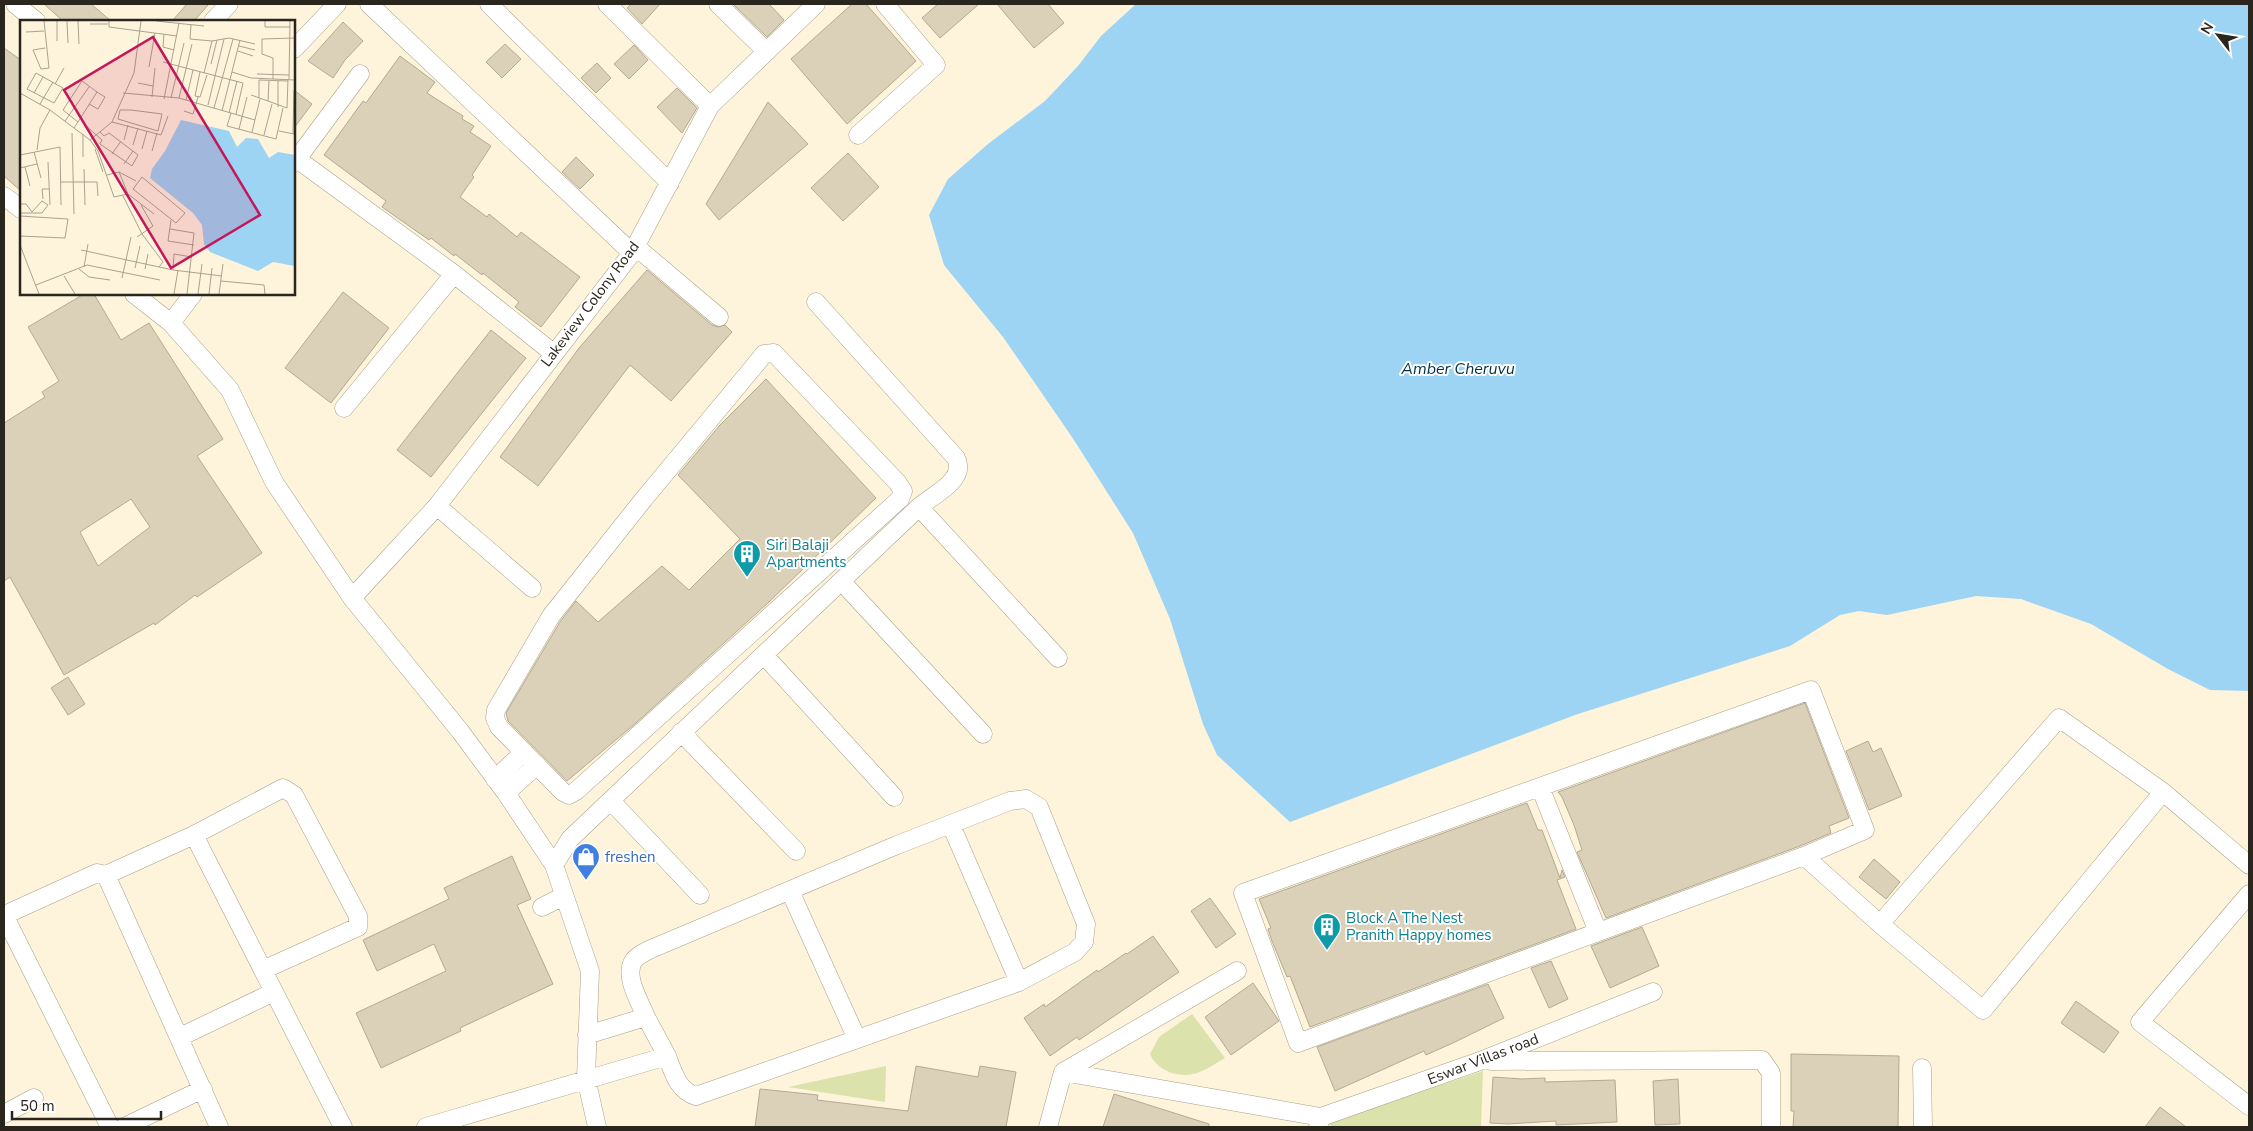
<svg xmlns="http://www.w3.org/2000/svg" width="2253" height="1131" viewBox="0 0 2253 1131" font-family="'Nunito Sans',sans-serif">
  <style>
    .green { fill: #dbe2ac }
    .water { fill: #9dd3f3 }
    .building { fill: #dbd1b9; stroke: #b3aa93; fill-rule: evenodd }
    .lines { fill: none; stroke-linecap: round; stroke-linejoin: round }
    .street-casing { stroke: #a89f88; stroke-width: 19 }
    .street { stroke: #fff; stroke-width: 18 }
    .labels { text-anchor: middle; stroke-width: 4; stroke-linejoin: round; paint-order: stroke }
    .street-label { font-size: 15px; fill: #2a261d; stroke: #fff }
    .culture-label { font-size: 15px; fill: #0d838f; stroke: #fff; text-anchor: start }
    .shop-label { font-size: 15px; fill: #366cbe; stroke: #fff; text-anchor: start }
    .water-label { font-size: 16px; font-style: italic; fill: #033248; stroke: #fff }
    .inset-road { fill: none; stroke: #a9a28f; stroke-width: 1 }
    .view { fill: #c2185b; fill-opacity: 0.15; stroke: #c2185b; stroke-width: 2.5 }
    .inset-edge { fill: none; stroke: #2a261d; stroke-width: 2.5 }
  </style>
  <rect width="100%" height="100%" fill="#fef4db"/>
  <path class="green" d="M1192,1014L1225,1058C1216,1063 1204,1072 1193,1074C1176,1078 1156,1069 1150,1054L1159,1037Z
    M886,1066L885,1102L788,1087Z
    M1483,1071L1481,1127H1330V1122Z"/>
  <path class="water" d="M1136,4H2249V691L2210,690L2168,669L2091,624L2021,599L1976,596L1887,615L1859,611L1840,615L1790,646L1575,715L1290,822L1217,755L1203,724L1170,619L1133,533L1072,437L1003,337L944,265L929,215L948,179L988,144L1045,101L1078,66L1101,36Z"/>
  <path class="building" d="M44,4H91L111,21H63Z
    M187,4H209L194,21H172Z
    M631,4H660L642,24L627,8Z
    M733,4H769L784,20L767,37Z
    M852,4H866L916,61L847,124L791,59Z
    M938,4H979L940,38L922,18Z
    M997,4H1048L1064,23L1034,48Z
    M343,22L363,41L345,60L333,78L308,61Z
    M505,44L521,59L502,78L486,62Z
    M634,45L648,60L629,79L614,64Z
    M4,48L21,60V191L4,176Z
    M400,56L435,82L427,93L463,116L462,119L474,126L470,132L491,146L472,175L474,177L460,197L487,217L489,214L517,237L521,232L580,277L541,327L515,307L519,302L483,273L482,275L455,254L454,256L431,238L429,240L382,207L386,201L324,155L363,101L366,103Z
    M597,63L611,78L596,93L581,78Z
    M677,88L697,108L682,133L657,107Z
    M294,90L312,104L294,128Z
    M768,102L808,144L719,220L706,204Z
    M848,153L879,187L843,221L811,188Z
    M576,157L594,175L580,189L562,172Z
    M647,270L712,325L718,327L725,325L732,332L671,401L630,365L538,486L500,457L579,348Z
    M343,292L389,328L331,403L285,368Z
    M84,294H94L121,340L149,323L223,439L197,456L262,553L197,597L195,595L155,625L154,623L64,675L10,577L4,581V423L45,397L42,392L59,381L28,327ZM131,499L150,527L98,566L80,532Z
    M491,330L526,358L431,477L397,450Z
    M766,379L876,498L769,602L636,723L567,781L508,721L506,713L560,622L576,601L598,622L662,566L689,590L740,539L678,475L720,425Z
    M68,677L85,704L68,715L51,688Z
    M1805,703L1849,818L1829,826L1831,833L1800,846L1606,918L1577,852L1582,850L1574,825L1562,797L1558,792Z
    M1868,741L1873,752L1881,748L1902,796L1869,810L1846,751Z
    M1527,803L1538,830H1542L1560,878L1562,870L1565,877L1557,880L1576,929L1310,1027L1290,976L1287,977L1272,941L1268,929L1271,928L1259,899Z
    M512,856L531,899L517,905L553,984L460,1028L461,1031L381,1068L356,1013L446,971L434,944L377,971L363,940L449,899L444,888Z
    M1874,859L1900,882L1886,899L1859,877Z
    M1210,898L1236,934L1216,948L1191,911Z
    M1642,927L1659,966L1610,988L1591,946Z
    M1153,936L1179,972L1079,1040L1077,1037L1050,1056L1024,1018L1044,1004L1045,1007L1097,970L1098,972L1126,953L1127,954Z
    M1551,961L1568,999L1549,1008L1531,968Z
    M1253,983L1279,1021L1231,1055L1205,1017Z
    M1488,984L1504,1018L1455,1042L1426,1055L1424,1051L1335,1091L1317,1047Z
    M2076,1001L2119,1032L2104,1053L2061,1023Z
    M1791,1054L1899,1056L1898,1127H1793L1794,1111H1791Z
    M916,1066L978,1077L980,1066L1016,1072L1006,1127H755L760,1089L818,1095L817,1100L908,1111Z
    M1493,1077L1522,1079L1545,1078V1082L1615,1080L1617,1122L1556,1125V1121L1508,1124L1490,1123Z
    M1678,1079L1680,1124L1655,1125L1653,1081Z
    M1114,1094L1209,1124V1127H1103Z
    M2160,1107L2186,1127H2145Z"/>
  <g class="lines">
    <defs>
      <path id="street" d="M15,4L36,21
        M369,4L632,253
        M489,4L670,183
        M607,4L710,106
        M718,4L766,51
        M213,21L229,4
        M294,49L337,4
        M858,135L936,65L885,4
        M297,159L454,274L553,353
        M294,163L360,74
        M4,196L21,209
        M635,246L719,317
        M134,294L171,323L230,390L274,482L352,598L460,731L506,793L554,865L590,971L586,1078L597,1127
        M171,323L193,294
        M774,353L897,482L903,491L900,499L576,791L569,795L563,792L499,727L495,718L496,710L551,616L643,500L751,370L764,354Z
        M344,408L454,274
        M437,506L532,588
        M919,507L1058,658
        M842,582L983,734
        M352,598L437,506L632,253L710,106L816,4
        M764,655L894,797
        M1811,690L1865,830L1804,856L1298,1043L1243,893Z
        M681,732L796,851
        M495,779L524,752
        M1540,787L1598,932
        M506,793L537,765
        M611,801L700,895
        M951,825L1019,982
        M194,835L283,788L294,795L358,916V927L263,970
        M1804,856L1880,924L1983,1010L2163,792
        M554,865L570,839L919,507C934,494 967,480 956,458L816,302
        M106,875L219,1127
        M790,891L857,1039
        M2249,894L2140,1022L2249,1106
        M542,907L564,896
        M1880,924L2059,718L2163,792L2249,865
        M646,1017L667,1056
        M180,1037L274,992
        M1491,1061L1762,1060L1771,1073V1127
        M1922,1068L1923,1127
        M1063,1072L1321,1117
        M4,1114L34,1098
        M110,1127L6,919L9,913L97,873L106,875L194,835L343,1127
        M124,1127L203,1089
        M426,1127L667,1056C673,1072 678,1091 696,1096L1019,982L1075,952L1084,942L1086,924L1039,807L1026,799L1010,801L897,845L651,949C645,952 638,955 634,960C623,975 640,1002 646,1017L587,1035
        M1048,1127L1063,1072L1237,971
        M1318,1127L1321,1117L1480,1061L1653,992"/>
    </defs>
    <use href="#street" class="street-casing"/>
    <use href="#street" class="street"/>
  </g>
  <defs>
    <symbol id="building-pin" viewBox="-11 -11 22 30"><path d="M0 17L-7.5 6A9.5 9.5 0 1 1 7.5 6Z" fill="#0f9aa8" stroke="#fff"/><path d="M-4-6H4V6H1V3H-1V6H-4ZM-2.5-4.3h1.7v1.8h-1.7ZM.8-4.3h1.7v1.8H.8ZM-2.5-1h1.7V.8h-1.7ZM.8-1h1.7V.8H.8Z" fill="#fff"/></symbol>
    <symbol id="shop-pin" viewBox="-11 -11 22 30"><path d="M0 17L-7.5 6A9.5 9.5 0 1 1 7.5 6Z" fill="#3f7fe0" stroke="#fff"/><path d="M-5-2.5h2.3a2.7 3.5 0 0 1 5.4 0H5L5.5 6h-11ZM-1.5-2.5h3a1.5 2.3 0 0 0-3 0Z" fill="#fff"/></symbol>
  </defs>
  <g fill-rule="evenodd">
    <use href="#building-pin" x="731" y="538" width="32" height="43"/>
    <use href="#shop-pin" x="570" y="841" width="32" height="43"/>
    <use href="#building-pin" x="1311" y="911" width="32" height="43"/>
  </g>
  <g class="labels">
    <g class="street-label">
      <text transform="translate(590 304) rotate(-53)" y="5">Lakeview Colony Road</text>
      <text transform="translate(1483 1059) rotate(-21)" y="5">Eswar Villas road</text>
    </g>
    <g class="culture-label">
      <text x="766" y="550">Siri Balaji<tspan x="766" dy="17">Apartments</tspan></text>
      <text x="1346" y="923">Block A The Nest<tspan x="1346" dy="17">Pranith Happy homes</tspan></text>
    </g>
    <g class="shop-label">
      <text x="605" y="862">freshen</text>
    </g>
    <g class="water-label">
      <text x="1458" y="374">Amber Cheruvu</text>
    </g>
  </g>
  <g transform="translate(20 20)">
    <rect width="275" height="275" fill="#fef4db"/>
    <path d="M161,100L209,111L217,127L226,118L238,119L249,138L258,132L275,135V246L253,242L238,251L190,232L184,224L182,205L173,193L130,158L132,149L145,131Z" fill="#9dd3f3"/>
    <path class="inset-road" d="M24,1L29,48L21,49L13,30L25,28M37,1V21M47,1L48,23M58,1L59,24M89,1V7L157,16M136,1L184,6M245,1V7H270M70,4H88M171,5L170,19L192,21L184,53M6,12L24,11M144,14L143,27L154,30M192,21L209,18L235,24M219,26L235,30M218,31L233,36M143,42L223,63L216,94M191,44L197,20M129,47L135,13M180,52L175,76L180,77L187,55M212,52L231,58L275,60M16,53L43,68L34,83L7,69ZM237,54L269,55M253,59V38L242,34V19L275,18M269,59L270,1M118,63L133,66M35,64L44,48M0,73L30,90L70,120L78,131L94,177L108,174L134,194M14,73L23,57M103,73L159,78L235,100M231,75L248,81L249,61M132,77L135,48M151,78L164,23M159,78L172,24M239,78V60L268,61M144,79L159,3M166,80L173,50M248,81L267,88L268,59M20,84L33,62M69,84L78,89L85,77L77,72M188,85L204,19M258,87V61M194,88L213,19M111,90L142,94L138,111L98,99L100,90ZM164,91L173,94L178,77M202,91L220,20M209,93L217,61M211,93L207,106L256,119L263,88M45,101L69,67M92,102L141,115L148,96M64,104L82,120L80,124L112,146L118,135L89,113L84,116L80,112M54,108L58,102L77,72L62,61L43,90L58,102M219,109L227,77M259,111L274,114M232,112L240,79M52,113L54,194M273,113L274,70M63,114V137M244,115L252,84M70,120L92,102L114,53L121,1M104,120L108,105M113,125L118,108M75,129L83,152M122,129L127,111M17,130L20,108L30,90M132,131L137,113M14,132L21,158M92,134L101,121M0,135L40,127L41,185M28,142L30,185M104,144L113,131M5,147L10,166M0,148L17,144M64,149L65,185M99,152L108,174M87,155L99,152L116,161M122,157L165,193L156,203L113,169ZM41,162H77L78,176M103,176L122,214L143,242L139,247M23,179L22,169H29M0,184H6L12,192L22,181L28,185L22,193H0M0,196L48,199L45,218L0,216M151,200L148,221L174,225M150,209L174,213L167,274M117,217L133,206L121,185M0,225L19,274M61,230L153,250L202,256M64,247L68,224M115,248L120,226M59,249L69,257L90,260M125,249L128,234M153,250L154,234L172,237M44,256L55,274M102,258L111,217M201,261L244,265L245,274M16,265L67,245L140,260M154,274L158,250M178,274L182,244M189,274L192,248M199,274L203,244"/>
    <path class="view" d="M133,17L240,195L151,248L44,70Z"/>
    <rect width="275" height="275" class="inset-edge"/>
  </g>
  <rect width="2253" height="1131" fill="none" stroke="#2a261d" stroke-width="10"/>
  <g transform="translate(2218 35) rotate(301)" stroke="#ffffff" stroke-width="4" paint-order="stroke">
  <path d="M0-4L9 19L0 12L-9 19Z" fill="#2a261d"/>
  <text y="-8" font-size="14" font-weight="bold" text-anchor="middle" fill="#2a261d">N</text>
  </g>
  <path d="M12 1111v8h149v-8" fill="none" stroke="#2a261d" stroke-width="2.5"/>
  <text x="20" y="1111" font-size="15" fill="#2a261d" stroke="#ffffff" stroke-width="4" paint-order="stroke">50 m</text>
</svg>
